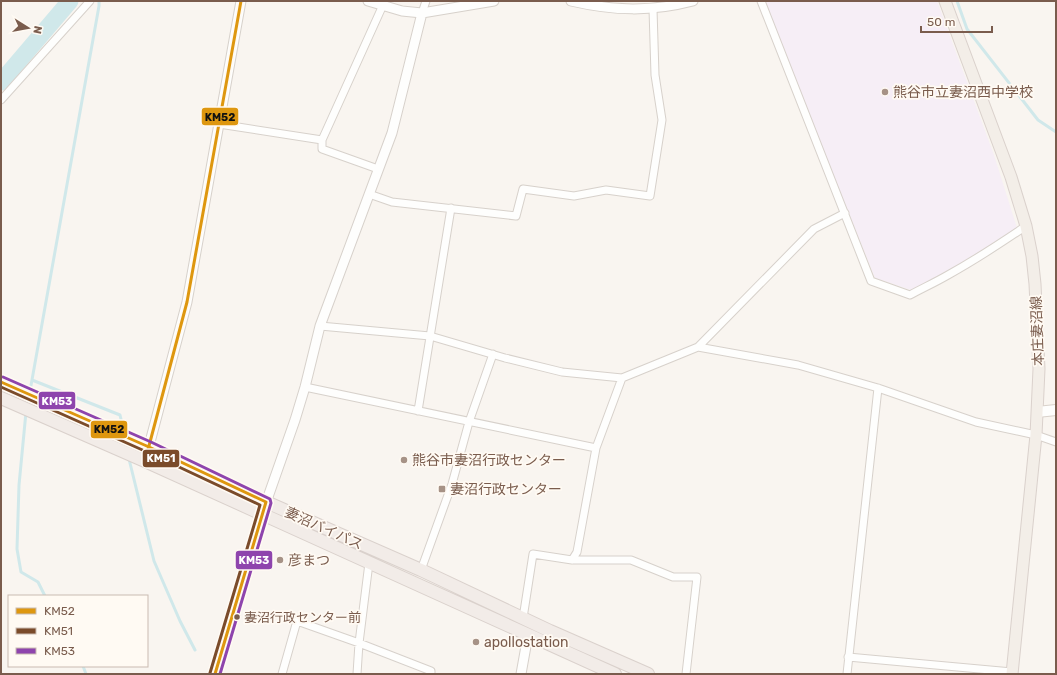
<svg xmlns="http://www.w3.org/2000/svg" width="1057" height="675" viewBox="0 0 1057 675" font-family="Rubik,'Noto Sans JP',sans-serif">
  <style>
    .education { fill: #f6eef6 }
    .lines { fill: none; stroke-linecap: round; stroke-linejoin: round }
    .stream { stroke: #d0e8ea; stroke-width: 3 }
    .river { stroke: #d0e8ea; stroke-width: 17 }
    .minor-casing { stroke: #d7d1cb; stroke-width: 9 }
    .tertiary-casing { stroke: #d7d1cb; stroke-width: 11 }
    .secondary-casing { stroke: #d9d2cb; stroke-width: 12 }
    .primary-casing { stroke: #dad1cc; stroke-width: 13 }
    .trunk-casing { stroke: #dad1cc; stroke-width: 14 }
    .minor { stroke: #fefefd; stroke-width: 7 }
    .tertiary { stroke: #fefefd; stroke-width: 9 }
    .secondary { stroke: #fefefd; stroke-width: 10 }
    .primary { stroke: #f3eee8; stroke-width: 11 }
    .trunk { stroke: #f2ece8; stroke-width: 12 }
    .bus-1-casing { stroke: #fffaf3; stroke-width: 6 }
    .bus-2-casing { stroke: #fffaf3; stroke-width: 6 }
    .bus-3-casing { stroke: #fffaf3; stroke-width: 6 }
    .bus-1 { stroke: #de970f; stroke-width: 3 }
    .bus-2 { stroke: #7a4b2a; stroke-width: 3 }
    .bus-3 { stroke: #8e44ad; stroke-width: 3 }
    .poi-dot { fill: #a69286; stroke: #fffaf3; stroke-width: 1.5 }
    .bus-dot { fill: #7a5c4d; stroke: #fffaf3; stroke-width: 1.5 }
    .labels { text-anchor: middle; stroke-width: 3.5; stroke-linejoin: round; paint-order: stroke }
    .bus-label { font-size: 13px; fill: #7a5c4d; stroke: #fffaf3; text-anchor: start }
    .poi-label { font-size: 14px; fill: #7a5c4d; stroke: #fffaf3; text-anchor: start }
    .street-label { font-size: 14px; fill: #7a5c4d; stroke: #fffaf3 }
    .line-badge { stroke: #fffaf3; stroke-width: 1.5 }
    .badge-label { font-size: 11px; text-anchor: middle; font-weight: bold; fill: #fff }
    .pale-badge-label { font-size: 11px; text-anchor: middle; font-weight: bold; fill: #111 }
  </style>
  <rect width="100%" height="100%" fill="#f9f5f0"/>
  <path class="education" d="M763,1H937L994,155L1017,228L953,268L911,290L875,278Z"/>
  <g class="lines">
    <path class="stream" d="M957,1L967,29L1038,120L1056,132
      M32,380L120,415L124,432
      M30,391L99,6V1
      M26,412L19,485L17,549L21,572L38,582L45,596
      M129,459L154,561L180,621L195,650
      M83,666L86,674"/>
    <path class="river" d="M1,82L70,1"/>
    <defs>
      <path id="minor" d="M761,1L871,281L910,295C923,288 936,282 948,275C975,260 1001,243 1026,226
        M422,13L426,1
        M1,100L90,1
        M219,124L322,140
        M378,169L322,149V140L383,5
        M369,194L392,202L516,216L523,189L574,196L606,190L650,196L662,120L655,75L653,9
        M320,326L430,336L505,358L562,372L622,378L698,347L814,229L845,213
        M698,347L798,365L878,388L976,422L1036,435L1056,442
        M305,387L596,448
        M418,411L451,208
        M572,560L577,552L596,448L622,378
        M421,570L452,484L469,422L493,354
        M523,618L533,554L572,560H631L673,577H697L686,674
        M848,657L1012,672
        M282,674L297,621L359,643L431,671V674
        M357,674L359,643L369,563
        M847,674L878,388"/>
      <path id="tertiary" d="M368,1L402,11L422,13L494,1
        M571,1C614,11 651,12 693,1
        M145,461L187,302L241,1
        M215,674L262,514L295,420L305,387L320,326L392,133L422,13
        M521,674L528,635"/>
      <path id="secondary" d="M1037,412L1056,410"/>
      <path id="primary" d="M945,1L1011,177L1026,226L1032,256L1035,284L1039,369L1036,435L1012,674"/>
      <path id="trunk" d="M1,382L149,447L266,502L421,570L550,631L648,674
        M1,398L145,461L615,674"/>
    </defs>
    <use href="#minor" class="minor-casing"/>
    <use href="#tertiary" class="tertiary-casing"/>
    <use href="#secondary" class="secondary-casing"/>
    <use href="#primary" class="primary-casing"/>
    <use href="#trunk" class="trunk-casing"/>
    <use href="#minor" class="minor"/>
    <use href="#tertiary" class="tertiary"/>
    <use href="#secondary" class="secondary"/>
    <use href="#primary" class="primary"/>
    <use href="#trunk" class="trunk"/>
    <defs>
      <path id="bus-1" d="M1,382L149,447L266,502L215,674
        M145,461L187,302L241,1"/>
      <path id="bus-2" d="M1,387L147,452L260,505L210,673"/>
      <path id="bus-3" d="M3,377L151,442L270,499L271,503L220,674"/>
    </defs>
    <use href="#bus-1" class="bus-1-casing"/>
    <use href="#bus-2" class="bus-2-casing"/>
    <use href="#bus-3" class="bus-3-casing"/>
    <use href="#bus-1" class="bus-1"/>
    <use href="#bus-2" class="bus-2"/>
    <use href="#bus-3" class="bus-3"/>
  </g>
  <g class="poi-dot">
    <circle cx="885" cy="92" r="4"/>
    <circle cx="404" cy="460" r="4"/>
    <rect x="438" y="485" width="8" height="8" rx="2"/>
    <circle cx="280" cy="560" r="4"/>
    <circle cx="476" cy="642" r="4"/>
  </g>
  <circle class="bus-dot" cx="237" cy="617" r="3.5"/>
  <g class="labels">
    <g class="bus-label">
      <text x="244" y="622">妻沼行政センター前</text>
    </g>
    <g class="poi-label">
      <text x="893" y="97">熊谷市立妻沼西中学校</text>
      <text x="412" y="465">熊谷市妻沼行政センター</text>
      <text x="450" y="494">妻沼行政センター</text>
      <text x="288" y="565">彦まつ</text>
      <text x="484" y="647">apollostation</text>
    </g>
    <g class="street-label">
      <text transform="translate(1037 331) rotate(-92)" y="5">本庄妻沼線</text>
      <text transform="translate(324 528) rotate(24)" y="5">妻沼バイパス</text>
    </g>
  </g>
  <g class="line-badge">
    <rect x="201" y="107" width="38" height="19" rx="4" fill="#de970f"/>
    <rect x="38" y="391" width="38" height="19" rx="4" fill="#8e44ad"/>
    <rect x="90" y="420" width="38" height="19" rx="4" fill="#de970f"/>
    <rect x="142" y="449" width="38" height="19" rx="4" fill="#7a4b2a"/>
    <rect x="235" y="550" width="38" height="20" rx="4" fill="#8e44ad"/>
  </g>
  <g class="badge-label">
    <text x="57" y="405">KM53</text>
    <text x="161" y="462">KM51</text>
    <text x="254" y="564">KM53</text>
  </g>
  <g class="pale-badge-label">
    <text x="220" y="121">KM52</text>
    <text x="109" y="433">KM52</text>
  </g>
  <rect width="1057" height="675" fill="none" stroke="#7a5c4d" stroke-width="4"/>
  <rect x="8" y="595" width="140" height="72" fill="#fffaf3" stroke="#cabbb1"/>
  <rect x="16" y="608" width="20" height="6" fill="#de970f" stroke="#cabbb1"/>
  <text x="44" y="615" font-size="12" fill="#7a5c4d">KM52</text>
  <rect x="16" y="628" width="20" height="6" fill="#7a4b2a" stroke="#cabbb1"/>
  <text x="44" y="635" font-size="12" fill="#7a5c4d">KM51</text>
  <rect x="16" y="648" width="20" height="6" fill="#8e44ad" stroke="#cabbb1"/>
  <text x="44" y="655" font-size="12" fill="#7a5c4d">KM53</text>
  <g transform="translate(28 28) rotate(101)" stroke="#fffaf3" stroke-width="3" paint-order="stroke">
  <path d="M0-3L7 15L0 10L-7 15Z" fill="#7a5c4d"/>
  <text y="-6" font-size="11" font-weight="bold" text-anchor="middle" fill="#7a5c4d">N</text>
  </g>
  <path d="M921 26v6h71v-6" fill="none" stroke="#7a5c4d" stroke-width="2"/>
  <text x="927" y="26" font-size="12" fill="#7a5c4d" stroke="#fffaf3" stroke-width="3" paint-order="stroke">50 m</text>
</svg>
